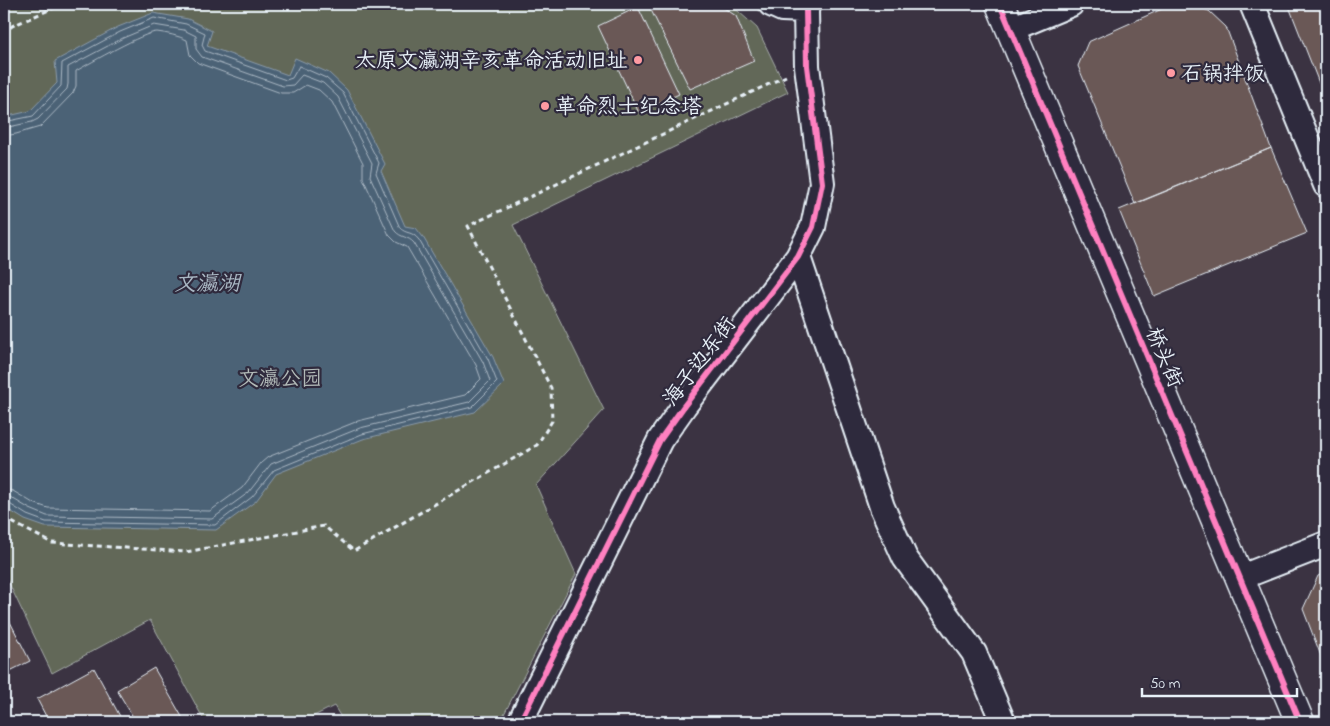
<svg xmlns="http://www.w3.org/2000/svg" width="1330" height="726" viewBox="0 0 1330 726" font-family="'Indie Flower','LXGW WenKai TC',sans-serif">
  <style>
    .green { fill: #626759; stroke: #a5aca8 }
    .water { fill: #4c6276; stroke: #8a9baa }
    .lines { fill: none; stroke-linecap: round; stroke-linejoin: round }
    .shore { stroke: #aab8c4; stroke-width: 1 }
    .building { fill: #6a5857; stroke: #e8f1f8 }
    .street-casing { stroke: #e8f1f8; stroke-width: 28 }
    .secondary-casing { stroke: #e8f1f8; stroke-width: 31 }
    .path { stroke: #e8f1f8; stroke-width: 3; stroke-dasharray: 5 4; stroke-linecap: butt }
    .street { stroke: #2f2a3d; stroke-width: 24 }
    .secondary { stroke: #2f2a3d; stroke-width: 28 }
    .cycleway-casing { stroke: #2f2a3d; stroke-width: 9 }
    .cycleway { stroke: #ff80c0; stroke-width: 6 }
    .poi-dot { fill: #ff9aa2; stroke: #2f2a3d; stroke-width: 2 }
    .labels { text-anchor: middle; stroke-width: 4.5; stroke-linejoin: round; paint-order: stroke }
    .poi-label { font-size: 21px; fill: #e8f1f8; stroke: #2f2a3d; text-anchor: start }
    .street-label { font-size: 21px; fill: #e8f1f8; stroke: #2f2a3d }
    .park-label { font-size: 21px; fill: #b2bab8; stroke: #2f2a3d }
    .water-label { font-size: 22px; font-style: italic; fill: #aab8c4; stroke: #2f2a3d }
  </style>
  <rect width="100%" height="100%" fill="#3b3342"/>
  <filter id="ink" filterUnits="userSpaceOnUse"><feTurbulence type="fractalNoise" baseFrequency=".02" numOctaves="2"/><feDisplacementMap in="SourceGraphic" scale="10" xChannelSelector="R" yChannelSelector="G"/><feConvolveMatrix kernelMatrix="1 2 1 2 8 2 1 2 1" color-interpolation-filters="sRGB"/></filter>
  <g filter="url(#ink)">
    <path class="green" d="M4,4H730L757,28L788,92L513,225L604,410L536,485L576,574L500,722H344L334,706L302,722H205L150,620L52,673L4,573Z"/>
    <path class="water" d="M153,13L188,19L212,31L207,46L288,75L295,58L329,73L347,90L385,164L381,171L405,226L416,228L423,237L493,357L504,384L475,412L363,439L276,474L256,501L216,530L45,527L25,520L4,507V117L30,111L57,83L55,61L118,27Z"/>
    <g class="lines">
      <path class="shore" d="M4,122L33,116L61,86L62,63L120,32L154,18L186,24L205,33L202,45L205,51L286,80L292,78L299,66L326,78L343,93L379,163L376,173L400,228C407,235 411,230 419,240L488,359L497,382L472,407L362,434L274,470L252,497L215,525L46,522L27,515L8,503H4
        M4,128L32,122L38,119L67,89L68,84V67L123,38L154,25L184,30L196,36V49L202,57L283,86L293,85L302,75L323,83L338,97L372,163L370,176L395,231C401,238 408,236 414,243L483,362L490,381L469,402L360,428L271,464L248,493L212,519L47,516L30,509L10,497L4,496
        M4,136L16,134L40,127L73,93L76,86V71C90,63 144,32 157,32C166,33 179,36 187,40L190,55L198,63L281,93H293L306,85L319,90L332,102L363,163V178L389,235L396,242L407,247L476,365L481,379L465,395L358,421L268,457L261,463L242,488L210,511L48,508L33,503L13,491L4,489"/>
    </g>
    <path class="building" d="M648,4H718L736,16L754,61L690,89Z
      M1189,4L1209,11L1226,27L1271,148L1135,204L1078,66L1088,42L1164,8Z
      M1288,4H1326V101Z
      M638,7L679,94L639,113L598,26Z
      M1271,148L1307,233L1154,296L1119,210Z
      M1326,572V669L1303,609L1318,576Z
      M4,610L30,661L4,674Z
      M94,668L123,722H49L37,699Z
      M154,668L185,722H136L117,690Z"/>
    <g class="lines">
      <defs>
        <path id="street" d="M771,4L782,9L806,10
          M1252,4L1326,185
          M1011,29L1071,4
          M798,257L882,507L905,558L974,653L1003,722
          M1239,578L1326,544
          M520,722L660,440L684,406L798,257L813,227L822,183L807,66L806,10L808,4"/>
        <path id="secondary" d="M1000,4L1300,722"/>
      </defs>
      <use href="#street" class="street-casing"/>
      <use href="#secondary" class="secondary-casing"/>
      <path class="path" d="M4,34L12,26L63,4
        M4,518L52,543L186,552L324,526L354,551L537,445L552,421L551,388L468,226L786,76"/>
      <use href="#street" class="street"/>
      <use href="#secondary" class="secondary"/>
      <defs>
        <path id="cycleway" d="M1000,4L1300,722
          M520,722L660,440L684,406L798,257L813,227L822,183L807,66L806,10L808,4"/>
      </defs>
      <use href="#cycleway" class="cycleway-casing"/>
      <use href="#cycleway" class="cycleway"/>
    </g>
  </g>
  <g class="poi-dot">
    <circle cx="638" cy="60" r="5"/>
    <circle cx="1171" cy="73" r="5"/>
    <circle cx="545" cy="106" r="5"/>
  </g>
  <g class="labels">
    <g class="poi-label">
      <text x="628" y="67" text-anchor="end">太原文瀛湖辛亥革命活动旧址</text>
      <text x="1181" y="80">石锅拌饭</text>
      <text x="555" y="113">革命烈士纪念塔</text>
    </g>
    <g class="street-label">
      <text transform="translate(1165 357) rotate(67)" y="7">桥头街</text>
      <text transform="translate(699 361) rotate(-53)" y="7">海子边东街</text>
    </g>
    <g class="park-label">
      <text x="280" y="385">文瀛公园</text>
    </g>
    <g class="water-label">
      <text x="207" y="290">文瀛湖</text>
    </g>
  </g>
  <rect width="1330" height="726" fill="none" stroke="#2f2a3d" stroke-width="20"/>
  <rect x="10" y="10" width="1310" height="706" fill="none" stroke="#e8f1f8" stroke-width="2" filter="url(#ink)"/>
  <path d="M1142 688v8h155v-8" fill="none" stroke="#e8f1f8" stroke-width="2.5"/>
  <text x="1150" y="688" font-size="15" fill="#e8f1f8" stroke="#2f2a3d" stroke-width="4" paint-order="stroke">50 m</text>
</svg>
